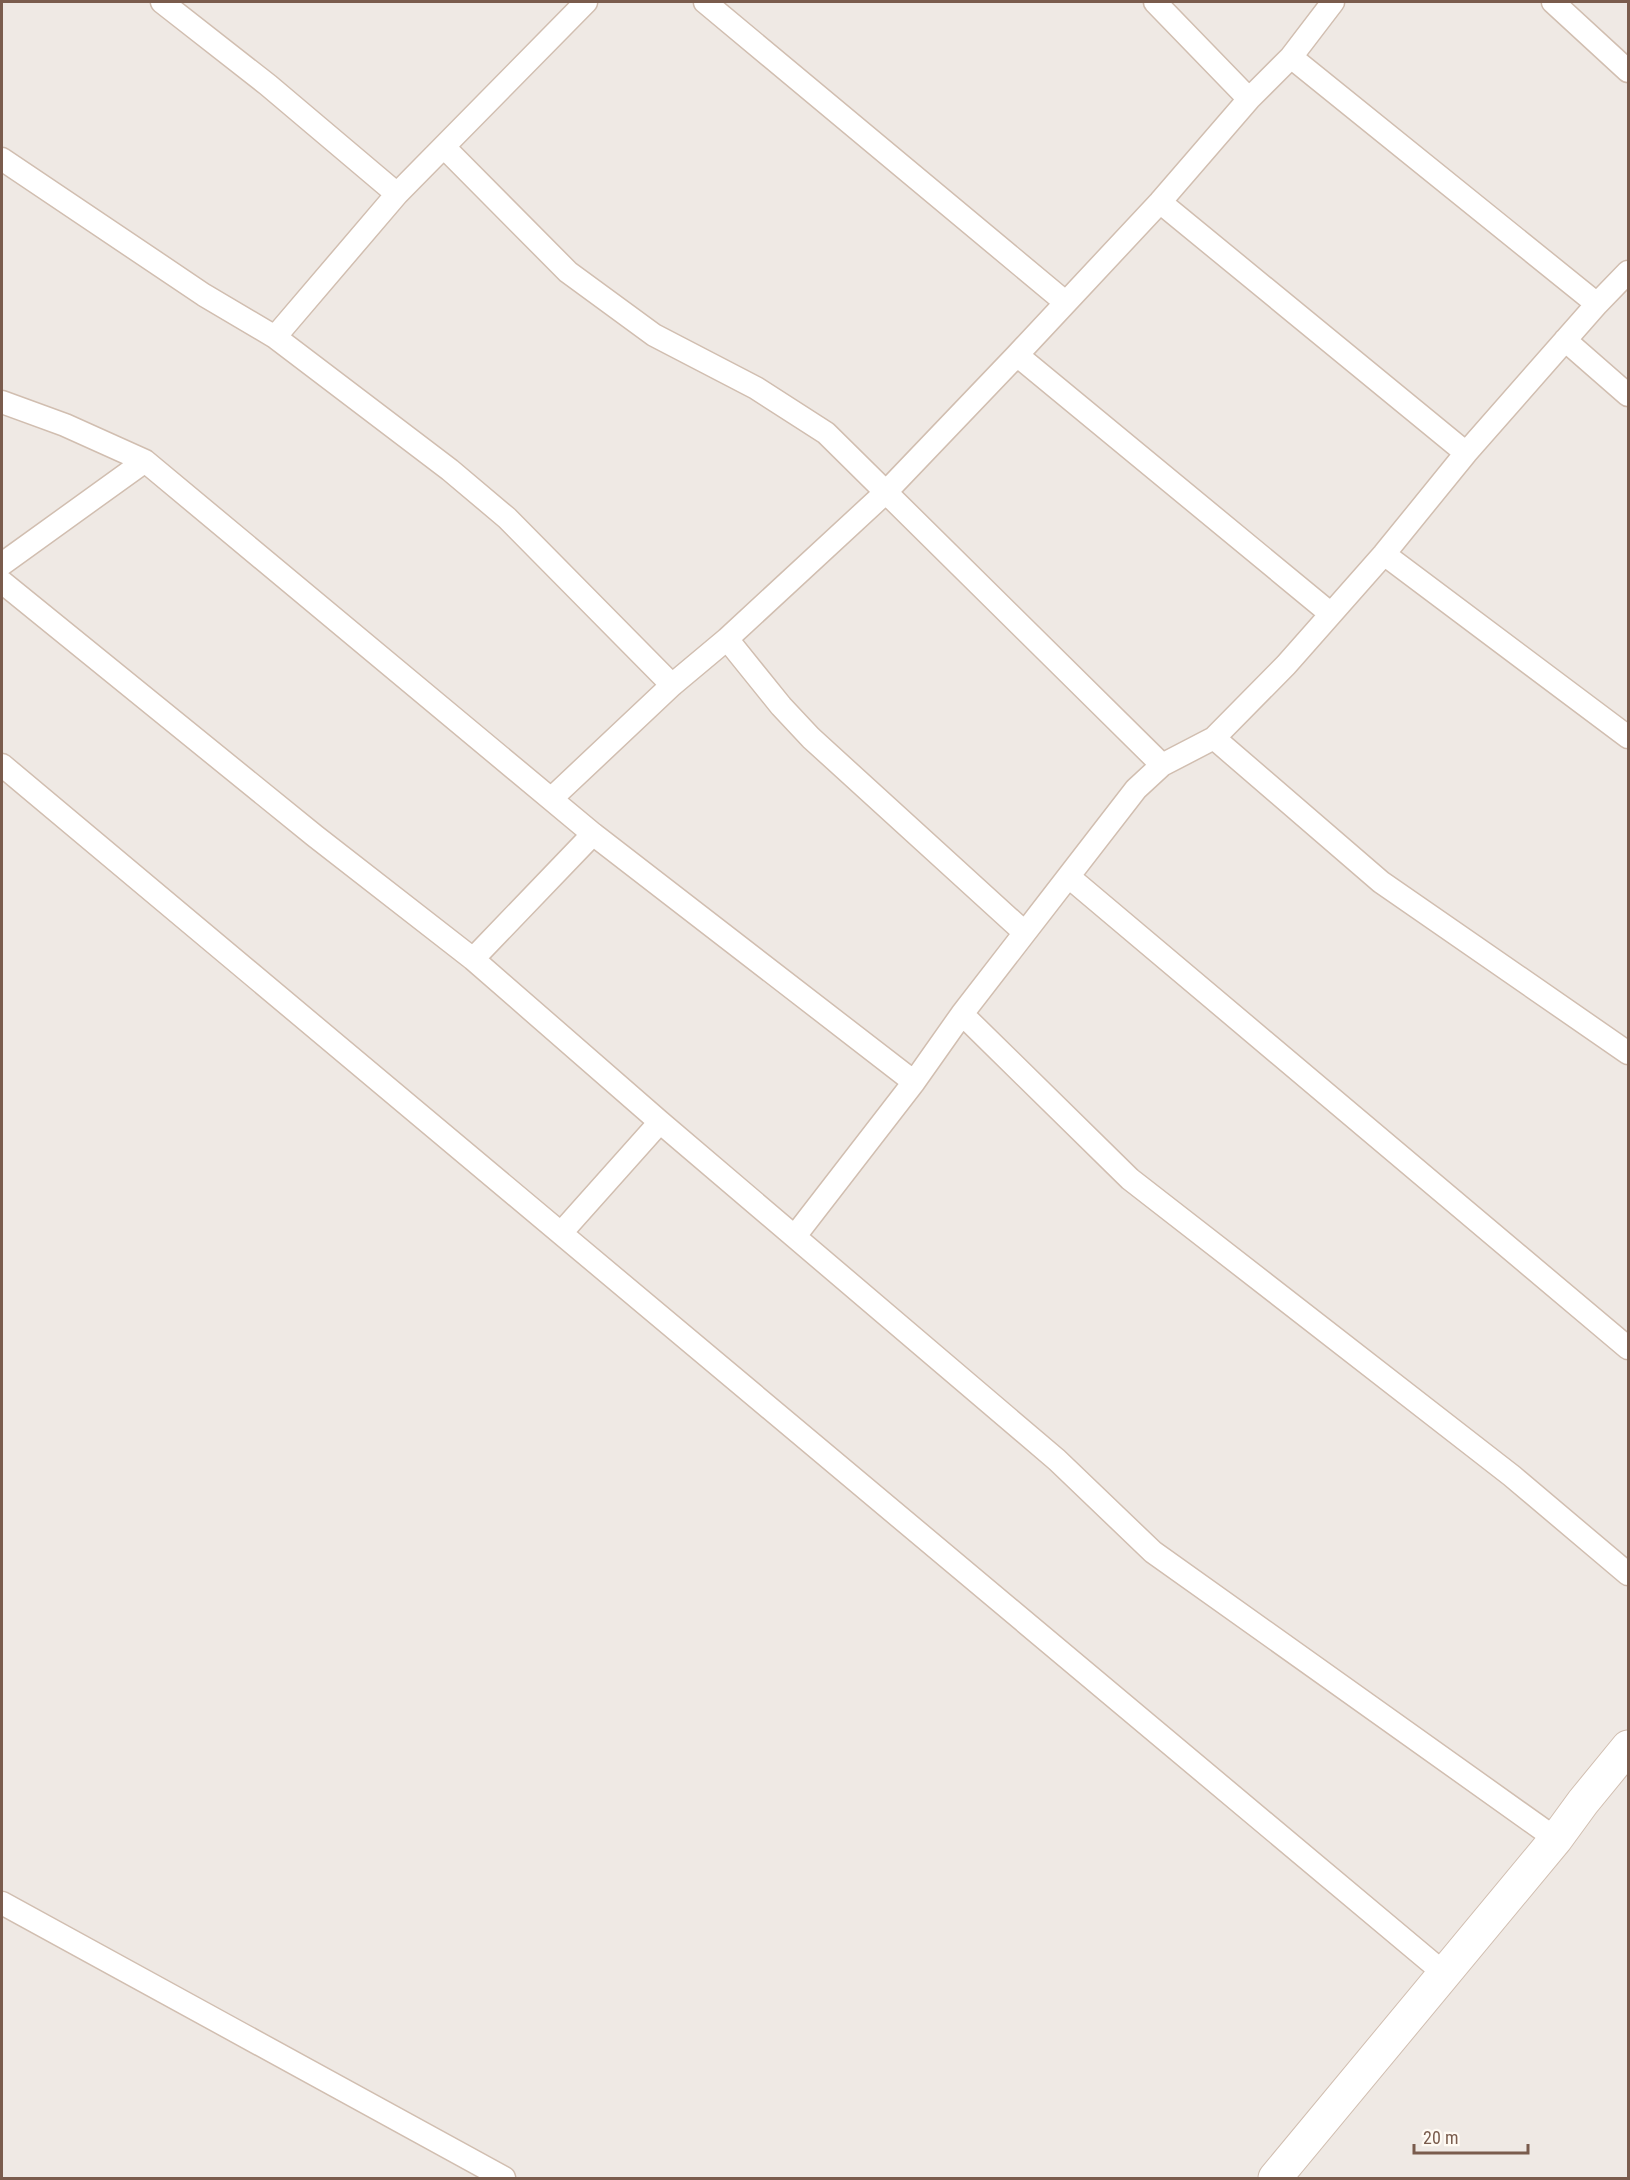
<svg xmlns="http://www.w3.org/2000/svg" width="1630" height="2180" viewBox="0 0 1630 2180" font-family="'Roboto Condensed',sans-serif">
  <style>
    .industrial { fill: #efe9e4 }
    .lines { fill: none; stroke-linecap: round; stroke-linejoin: round }
    .lane-casing { stroke: #d1beb0; stroke-width: 25 }
    .street-casing { stroke: #d1beb0; stroke-width: 35 }
    .lane { stroke: #fff; stroke-width: 22 }
    .street { stroke: #fff; stroke-width: 33 }
  </style>
  <rect width="100%" height="100%" fill="#fdf6ec"/>
  <path class="industrial" d="M2,2H1628V2178H2Z"/>
  <g class="lines">
    <defs>
      <path id="lane" d="M162,2L268,85L397,194
        M705,2L1065,302
        M1155,2L1249,99
        M1553,2L1628,71
        M1291,57L1597,304
        M444,147L568,272L654,335L756,388L826,433L1162,765
        M2,159L204,295L275,337L450,470L507,518L672,685
        M1160,202L1466,453
        M275,337L397,194L586,2
        M1565,340L1628,395
        M1017,355L1331,614
        M2,402L65,425L145,461L593,834L914,1082
        M1384,554L1628,737
        M2,564L145,461
        M2,582L315,836L473,959L660,1122L1057,1460L1153,1552L1556,1839
        M727,639L781,706L811,738L1024,932
        M1214,738L1381,882L1628,1053
        M2,765L1445,1974
        M551,799L672,685L727,639L886,492L1017,355L1160,202L1249,99L1291,57L1333,2
        M1069,877L1628,1348
        M473,959L593,834
        M962,1014L1130,1179L1512,1476L1628,1574
        M561,1233L660,1122
        M795,1236L914,1082L962,1014L1136,789L1162,765L1214,738L1286,665L1384,554L1466,453L1597,304L1628,272
        M2,1903L504,2178"/>
      <path id="street" d="M1275,2178L1556,1839L1583,1802L1628,1747"/>
    </defs>
    <use href="#lane" class="lane-casing"/>
    <use href="#street" class="street-casing"/>
    <use href="#lane" class="lane"/>
    <use href="#street" class="street"/>
  </g>
  <rect width="1630" height="2180" fill="none" stroke="#7a5c4d" stroke-width="6"/>
  <path d="M1414 2144v9h114v-9" fill="none" stroke="#7a5c4d" stroke-width="3"/>
  <text x="1423" y="2144" font-size="18" fill="#7a5c4d" stroke="#fffaf3" stroke-width="4.5" paint-order="stroke">20 m</text>
</svg>
